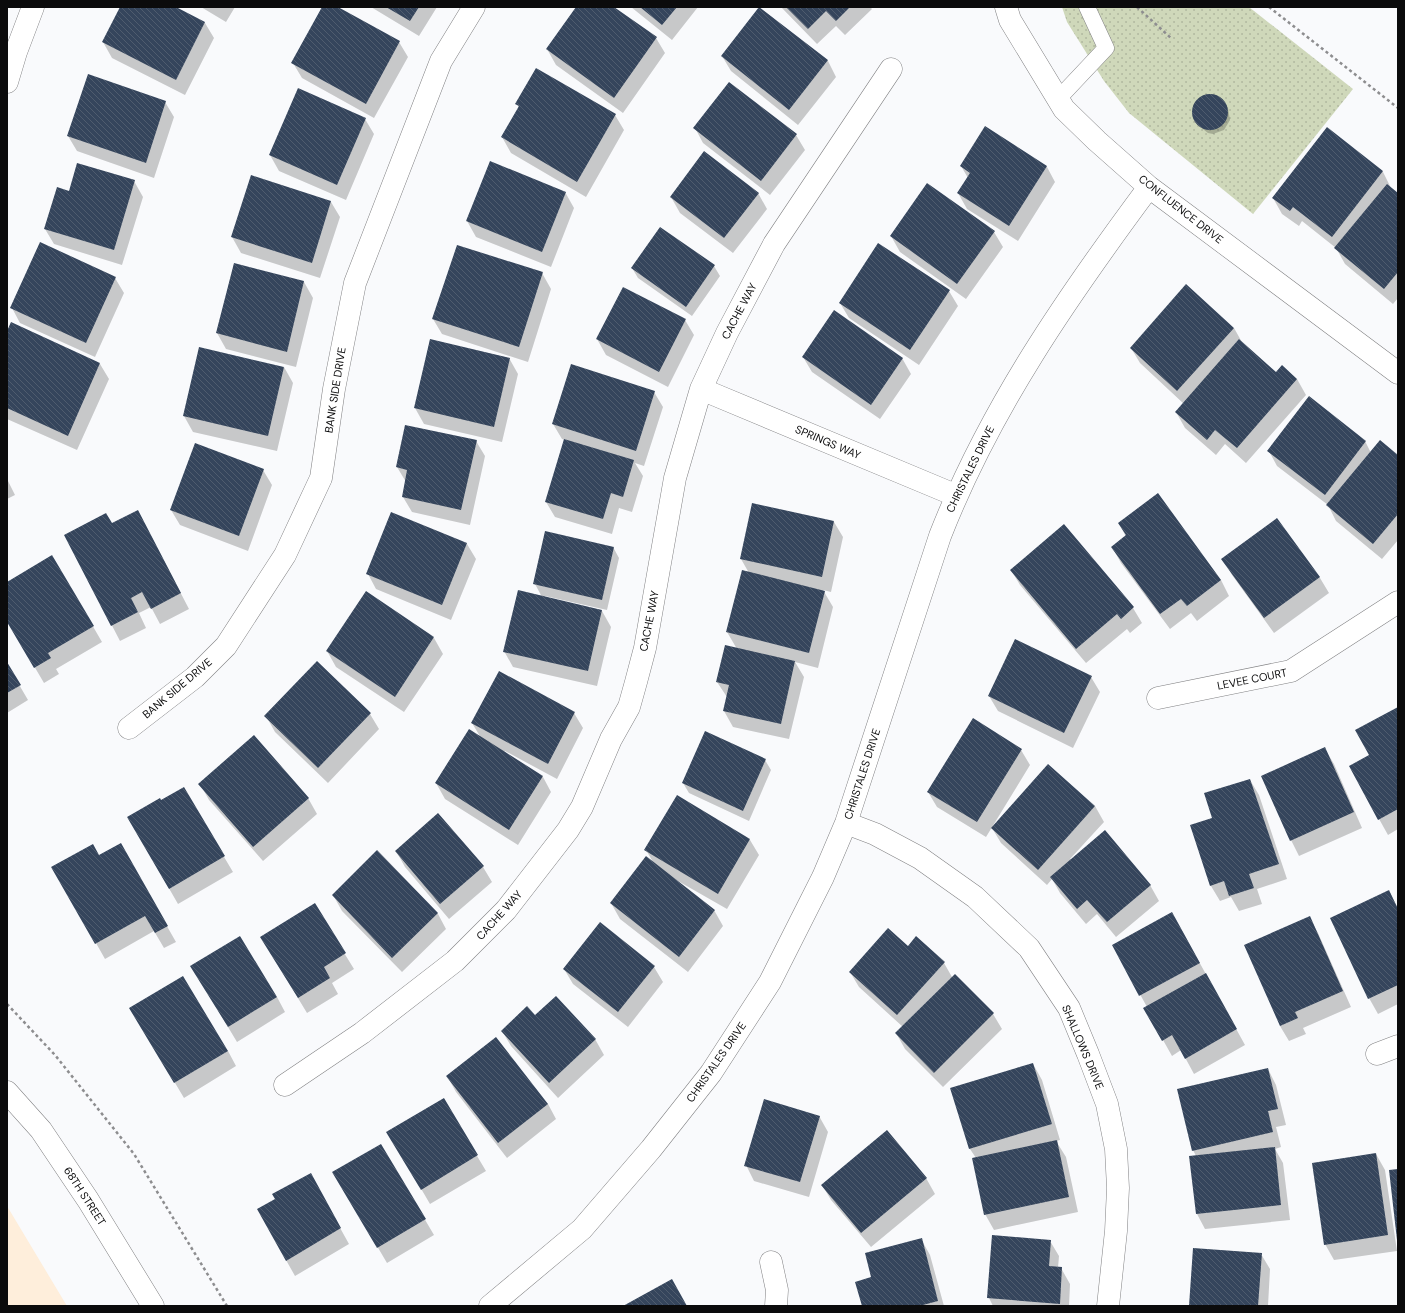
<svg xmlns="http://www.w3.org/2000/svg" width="1405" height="1313" viewBox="0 0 1405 1313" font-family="'DM Sans',sans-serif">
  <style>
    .education { fill: #feeedb }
    .park { fill: url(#park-dots) }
    .shadow { fill: #0003 }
    .building { fill: url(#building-back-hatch) }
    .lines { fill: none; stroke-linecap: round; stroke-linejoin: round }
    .service-casing { stroke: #818183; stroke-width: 17 }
    .minor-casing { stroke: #818183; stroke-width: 23 }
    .tertiary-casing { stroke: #818183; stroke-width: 23 }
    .path { stroke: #8d8d8f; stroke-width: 2.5; stroke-dasharray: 3 3; stroke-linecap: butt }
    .service { stroke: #fff; stroke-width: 16 }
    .minor { stroke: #fff; stroke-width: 22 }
    .tertiary { stroke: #fff; stroke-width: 22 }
    .labels { text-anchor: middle; stroke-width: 4; stroke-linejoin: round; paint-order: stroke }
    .street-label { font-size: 11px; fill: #0b0b0c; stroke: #fff }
  </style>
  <defs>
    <pattern id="park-dots" width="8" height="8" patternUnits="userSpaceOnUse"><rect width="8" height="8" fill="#cfd8ba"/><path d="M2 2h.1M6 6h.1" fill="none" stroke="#b0b89f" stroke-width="1.8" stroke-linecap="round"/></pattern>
    <pattern id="building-back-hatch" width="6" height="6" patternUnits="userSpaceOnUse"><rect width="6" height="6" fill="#35455c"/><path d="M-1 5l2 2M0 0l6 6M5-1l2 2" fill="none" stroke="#4f5c6e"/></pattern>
  </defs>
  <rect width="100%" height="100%" fill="#f9fafc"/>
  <path class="education" d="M7,1206L67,1306H7Z"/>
  <path class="park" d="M1062,7H1249L1353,89L1253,214L1129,113L1104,81L1067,22Z"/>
  <path class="shadow" d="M122,7H173L205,23L214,38L185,95L112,58L103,42Z
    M201,7H235L226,22Z
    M323,7H336L399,42L408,57L374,118L302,78L293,63Z
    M371,7H437L419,36Z
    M577,7H613L656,38L665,53L623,113L556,65L547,49Z
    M631,7H698L672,40Z
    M781,7H870L872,9L845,35L836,26L817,44Z
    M760,8L828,61L836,77L798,125L731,71L722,56Z
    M729,83L796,135L805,150L770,195L703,143L695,128Z
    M1211,95L1216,96L1225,103L1228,108L1230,120L1224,130L1213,134L1208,133L1199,126L1193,110L1194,105L1201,98Z
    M165,102L174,117L154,178L77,151L68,136Z
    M517,104L615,115L624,130L586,197L511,153L502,137L519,108Z
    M365,119L374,134L346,200L279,171L270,155Z
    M985,128L1047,167L1055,182L1018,241L967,209L958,193L968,178L961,166Z
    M1327,129L1383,172L1391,188L1398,194V298L1393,304L1345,264L1336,248L1302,221L1299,226L1282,214L1273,198Z
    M134,181L143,197L122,265L54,244L45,229L70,192Z
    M565,192L574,208L551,267L476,237L467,221Z
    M758,193L767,209L733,253L680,213L671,197Z
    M331,202L340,217L320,278L241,253L232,237Z
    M994,232L1003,247L966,299L900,252L891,236Z
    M234,264L304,282L313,298L296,367L226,349L217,333Z
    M714,266L720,276L692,316L638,278L632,268Z
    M542,273L551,289L528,362L442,334L433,319Z
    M115,278L124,293L95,357L20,323L12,308Z
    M949,291L958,306L919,365L849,318L840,303Z
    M685,320L694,335L668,387L606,355L597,339Z
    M11,323L100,364L109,379L77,450L7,419V333Z
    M1234,328L1243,344L1276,373L1282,366L1297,379L1306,395L1246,463L1225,444L1216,455L1185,428L1176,412L1184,404L1140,363L1131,348Z
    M430,340L509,358L518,374L502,442L424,424L415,408Z
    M803,357L902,358L911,374L880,419L812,372Z
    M284,367L293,383L277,451L193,432L184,416Z
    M654,392L663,407L644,466L635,463L643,476L632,512L619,508L612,534L555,517L546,502L565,440L562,439L553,424Z
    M476,441L485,456L470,525L412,512L403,497L406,482L397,467Z
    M1365,441L1371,453L1398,457V540L1382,559L1336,521L1328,505L1277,466L1269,451Z
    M263,470L272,485L248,551L180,525L171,510Z
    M7,479L15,495L7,499Z
    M1157,495L1221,580L1229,596L1197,621L1191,613L1170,629L1121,563L1112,547L1126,537L1119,523Z
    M753,504L834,522L843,537L831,592L823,590L833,607L818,668L795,662L804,677L789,739L733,727L724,711L727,697L717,682L737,649L727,632L749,573L741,559Z
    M138,511L189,609L160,624L151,607L139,613L146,628L120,641L65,535L112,525Z
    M392,514L467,544L476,559L451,620L376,589L368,574Z
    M1277,520L1320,578L1329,593L1274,633L1232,575L1223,559Z
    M613,547L619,558L607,610L545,596V598L602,611L611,627L597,686L513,667L504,651L542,597L535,584Z
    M52,556L102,642L56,669L59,674L44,683L7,620V583Z
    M1011,570L1133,608L1142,623L1130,633L1127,629L1086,663L1020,585Z
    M366,593L434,638L443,654L404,712L336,667L327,651Z
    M317,663L370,714L379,729L328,783L275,732L266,716Z
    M7,664L28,700L7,713Z
    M1091,677L1100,692L1073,748L998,711L989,696Z
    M1398,708V829L1388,835L1350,767L1371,756Z
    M574,713L583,728L557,779L505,751L504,752L543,777L551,792L518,845L445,799L436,783L481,738L472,723Z
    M1325,749L1334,764L1362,828L1299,856L1291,840Z
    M1021,750L1030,765L986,837L937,807L928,792Z
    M765,760L771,770L749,821L689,793L683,783Z
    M1250,780L1259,795L1287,879L1257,889L1262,904L1239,911L1231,897L1220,901L1211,886L1213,818Z
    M200,784L308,798L317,814L263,861L209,800Z
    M183,788L233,872L178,904L128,817L161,802Z
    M678,797L750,840L759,855L727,909L671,877L714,910L723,926L688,972L620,919L611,903L653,862L646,850Z
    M1095,806L1104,822L1070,859L1150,885L1159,901L1116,937L1097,914L1086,924L1060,893L1052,879L1047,885L1001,843L992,828Z
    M120,844L176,942L164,948L154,931L105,959L53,867L99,856Z
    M396,851L483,867L492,882L449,919L405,867Z
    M377,852L438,914L446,929L402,972L342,911L333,895Z
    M1389,891L1398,908V1004L1378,1014L1369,998Z
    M314,904L354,969L332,983L338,994L307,1013L270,952Z
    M1309,917L1318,933L1351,1007L1303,1028L1306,1034L1289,1041L1280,1026Z
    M1181,929L1245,1045L1194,1074L1181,1050L1172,1056L1145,1008L1147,1007L1113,945Z
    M908,947L944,963L952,977L993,1014L1002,1029L943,1087L905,1049L896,1033L903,1027L859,987L850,972Z
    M654,967L663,982L628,1027L573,984L564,969Z
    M201,982L277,997L285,1012L237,1042Z
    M535,1017L595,1039L604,1055L558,1098L511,1046L502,1031Z
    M140,1024L228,1051L236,1066L184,1098Z
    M1033,1064L1042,1080L1060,1140L1056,1141L1066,1157L1078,1212L994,1230L985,1214L976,1158L970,1149L952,1089Z
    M1268,1069L1276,1085L1286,1125L1276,1127L1281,1147L1275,1149L1283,1163L1290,1220L1205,1229L1197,1214L1190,1157L1196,1156L1193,1150Z
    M447,1076L548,1104L556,1119L507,1158L456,1092Z
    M443,1099L486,1171L430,1204L388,1132Z
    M819,1116L828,1132L809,1197L754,1181L746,1165Z
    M381,1145L434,1235L387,1263L334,1173Z
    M1376,1154L1385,1170L1397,1251L1334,1260L1325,1244Z
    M926,1178L935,1194L871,1247L831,1200L822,1185Z
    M319,1190L349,1244L295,1276L286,1260Z
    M921,1239L930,1255L944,1306H863L873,1278Z
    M1050,1241L1059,1256L1058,1268H1061L1070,1284L1069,1306H993L989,1298Z
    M1261,1254L1270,1269L1268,1306H1190Z"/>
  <path class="building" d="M120,7H176L205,22L176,80L102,42Z
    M322,7H338L400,41L366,104L291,63Z
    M386,7H419L410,21Z
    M576,7H614L657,37L614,98L546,49Z
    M640,7H677L662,25Z
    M759,7L828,60L789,110L721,56Z
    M786,7H850L836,21L826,11L808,29Z
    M536,68L616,114L577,182L501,137L519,106L515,104Z
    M88,74L166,101L146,163L67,136Z
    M729,82L797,134L761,181L693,128Z
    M298,88L366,118L337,185L269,155Z
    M1192 112a18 18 0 1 1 36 0a18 18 0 1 1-36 0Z
    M985,126L1047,166L1009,226L957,193L970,173L960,166Z
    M1327,127L1383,171L1332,237L1293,207L1290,211L1272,198Z
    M704,151L759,193L724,238L670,197Z
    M490,161L566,192L542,252L466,221Z
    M77,163L135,180L114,250L44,229L57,187L69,191Z
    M251,175L331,201L312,263L231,237Z
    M927,183L995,231L957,284L890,236Z
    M1387,184L1398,193V272L1384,289L1334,248Z
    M660,227L715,265L686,307L631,268Z
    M40,242L116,277L86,343L10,308Z
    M878,243L950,290L910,350L839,303Z
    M457,245L543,272L519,347L432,319Z
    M234,263L304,281L287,352L216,333Z
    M1186,284L1234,328L1177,391L1130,348Z
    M623,287L686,319L659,372L596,339Z
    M834,310L903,358L871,405L802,357Z
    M11,322L100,363L68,436L7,408V331Z
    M430,339L510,358L494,427L414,408Z
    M1239,339L1276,372L1282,365L1297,379L1237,448L1215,430L1207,440L1175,412Z
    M199,347L284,367L268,436L183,416Z
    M571,364L655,391L636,451L552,424Z
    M1309,396L1366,441L1325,495L1267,451Z
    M405,425L477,440L461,510L402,497L407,470L396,467Z
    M564,439L634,460L623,497L611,493L603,519L545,502Z
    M1380,440L1398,455V514L1373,544L1326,505Z
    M195,443L264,469L239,536L170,510Z
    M1158,493L1221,580L1187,606L1181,599L1160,614L1111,547L1126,535L1118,523Z
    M752,503L834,521L822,577L740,559Z
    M138,510L181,593L151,609L142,592L131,598L138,612L111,626L64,535L106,513L112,523Z
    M391,512L467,543L442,605L366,574Z
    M1277,518L1320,577L1264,618L1221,559Z
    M1064,524L1134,607L1121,619L1117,614L1076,649L1010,570Z
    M545,531L614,547L602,600L533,584Z
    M52,555L94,626L48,653L51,658L34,668L7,622V582Z
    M742,570L825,591L809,653L726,632Z
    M518,590L602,610L588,671L503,652Z
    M366,591L434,637L395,697L326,651Z
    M1015,639L1092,676L1064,733L988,696Z
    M725,645L795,661L781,724L723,711L729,685L716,682Z
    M317,661L371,713L318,768L264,716Z
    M7,662L21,685L7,693Z
    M499,671L575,712L548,764L471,723Z
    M1398,707V809L1378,820L1349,766L1369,755L1355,730Z
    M973,718L1022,749L977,822L927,792Z
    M469,729L543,776L509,830L435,783Z
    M705,731L766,759L743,811L682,783Z
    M254,735L309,798L253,847L198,784Z
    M1325,747L1354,812L1290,841L1261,776Z
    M1048,764L1095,806L1038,870L991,828Z
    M1250,779L1279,864L1249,874L1254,888L1229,896L1224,881L1210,886L1190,825L1212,818L1204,793Z
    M184,787L225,856L169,889L127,817L160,798L161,800Z
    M677,795L750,839L718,894L644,850Z
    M438,813L484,866L440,904L395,851Z
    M1105,830L1151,885L1107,922L1087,900L1077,909L1050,877Z
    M121,843L168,926L155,933L145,916L95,944L51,867L93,844L99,855Z
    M377,850L438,913L392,958L332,895Z
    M646,856L715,910L679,957L610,903Z
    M1389,890L1398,909V985L1368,999L1330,918Z
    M315,903L346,953L324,967L330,978L298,998L260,937Z
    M1172,912L1200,963L1139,996L1112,945Z
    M1310,916L1343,991L1295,1012L1298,1018L1280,1026L1244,945Z
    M600,922L655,966L618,1012L563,969Z
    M888,928L908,946L916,936L945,962L897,1015L849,972Z
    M240,936L277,997L228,1027L190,966Z
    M1206,973L1237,1029L1185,1059L1172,1035L1162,1041L1143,1008Z
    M955,974L994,1013L934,1073L895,1033Z
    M183,976L228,1051L174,1083L129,1008Z
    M556,996L596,1039L549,1083L501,1031L527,1006L535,1015Z
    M496,1037L548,1104L498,1143L446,1076Z
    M1033,1063L1052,1124L969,1149L950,1088Z
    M1268,1068L1278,1109L1268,1111L1273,1132L1192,1151L1177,1089Z
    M444,1098L478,1155L421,1190L386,1132Z
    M764,1099L820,1116L800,1182L744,1166Z
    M887,1130L927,1178L861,1233L821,1185Z
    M1057,1140L1069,1197L984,1215L972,1158Z
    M381,1144L426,1219L377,1248L332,1172Z
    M1275,1147L1281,1205L1196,1214L1189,1156Z
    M1376,1153L1388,1235L1324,1245L1312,1163Z
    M1398,1169V1240H1397L1389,1170Z
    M311,1173L341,1228L286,1261L257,1209L275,1199L272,1194Z
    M992,1235L1051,1240L1049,1266L1062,1267L1060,1304L987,1298Z
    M922,1238L938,1301L919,1306H862L855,1282L871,1277L865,1253Z
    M1193,1248L1262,1253L1258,1306H1189Z
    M672,1279L687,1306H623Z"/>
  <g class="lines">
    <defs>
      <path id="service" d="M1058,99L1106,48L1087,7"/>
      <path id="minor" d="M1006,7L1010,20L1064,109L1097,141L1149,187L1398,373
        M7,82L16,52L33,7
        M701,389L955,495
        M1158,698L1291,671L1398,602
        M129,728L195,677L226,646L285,555L321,478L334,389L355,283L441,61L474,7
        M846,823L875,834L920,858L975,897L1029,948L1069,1008L1088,1054L1107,1104L1116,1149L1118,1188L1116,1231L1108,1306
        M1377,1054L1398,1046
        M285,1085L362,1033L455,961L506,910L568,830L582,807L611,739L629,707L636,682L645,648L675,478L701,389L727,333L774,244L891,69
        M771,1262L777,1290L776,1306
        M490,1306L582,1229L651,1149L711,1073L770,982L823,877L846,823L940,536C990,408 1068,296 1149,187"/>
      <path id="tertiary" d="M7,1092L41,1130L88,1200L153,1306"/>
    </defs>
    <use href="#service" class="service-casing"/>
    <use href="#minor" class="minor-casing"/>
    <use href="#tertiary" class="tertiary-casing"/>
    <path class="path" d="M1137,7L1172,39
      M1269,7L1398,108
      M7,1004L55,1055L134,1154L227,1306"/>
    <use href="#service" class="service"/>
    <use href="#minor" class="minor"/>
    <use href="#tertiary" class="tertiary"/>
  </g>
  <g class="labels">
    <g class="street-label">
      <text transform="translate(1181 209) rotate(38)" y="4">CONFLUENCE DRIVE</text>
      <text transform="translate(739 311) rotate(-62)" y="4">CACHE WAY</text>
      <text transform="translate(335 390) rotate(-81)" y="4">BANK SIDE DRIVE</text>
      <text transform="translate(828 442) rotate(23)" y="4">SPRINGS WAY</text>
      <text transform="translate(970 469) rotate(-64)" y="4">CHRISTALES DRIVE</text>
      <text transform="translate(649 621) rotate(-79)" y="4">CACHE WAY</text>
      <text transform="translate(1252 679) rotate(-11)" y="4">LEVEE COURT</text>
      <text transform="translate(177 688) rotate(-40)" y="4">BANK SIDE DRIVE</text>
      <text transform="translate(862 774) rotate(-72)" y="4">CHRISTALES DRIVE</text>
      <text transform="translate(499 915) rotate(-48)" y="4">CACHE WAY</text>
      <text transform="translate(1083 1047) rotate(67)" y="4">SHALLOWS DRIVE</text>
      <text transform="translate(716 1062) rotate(-55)" y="4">CHRISTALES DRIVE</text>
      <text transform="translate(85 1196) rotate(57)" y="4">68TH STREET</text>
    </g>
  </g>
  <rect width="1405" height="1313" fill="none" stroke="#0b0b0c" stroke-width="16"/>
</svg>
